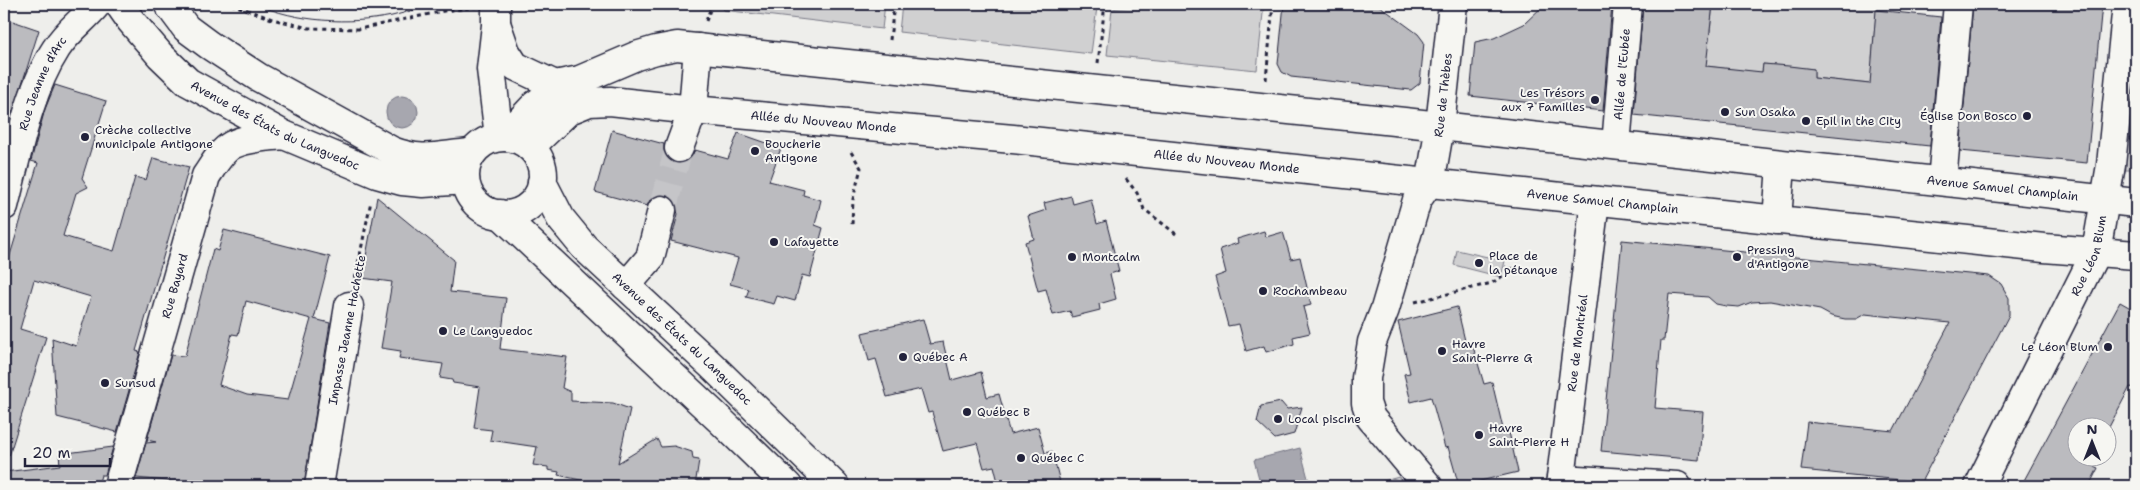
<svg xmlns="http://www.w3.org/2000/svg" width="2140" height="490" viewBox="0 0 2140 490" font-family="'Shantell Sans',sans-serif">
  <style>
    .green { fill: #d0d0d1; stroke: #797986 }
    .water { fill: #a7a7af; stroke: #727281 }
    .building { fill: #bbbbbf; stroke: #22223b; fill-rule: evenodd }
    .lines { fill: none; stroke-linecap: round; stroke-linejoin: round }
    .minor-tunnel { stroke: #c5c5c8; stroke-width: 28; stroke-dasharray: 28 14; stroke-linecap: butt }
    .minor-casing { stroke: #22223b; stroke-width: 31 }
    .major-casing { stroke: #22223b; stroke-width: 31 }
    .path { stroke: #22223b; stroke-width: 3; stroke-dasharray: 4 4; stroke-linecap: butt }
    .minor { stroke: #f6f6f2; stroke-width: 28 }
    .major { stroke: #f6f6f2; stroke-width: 28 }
    .tram { stroke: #22223b; stroke-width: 1 }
    .path-bridge { stroke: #22223b; stroke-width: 3; stroke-dasharray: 4 4; stroke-linecap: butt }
    .poi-dot { fill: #22223b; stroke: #f6f6f2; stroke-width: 2 }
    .labels { text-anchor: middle; stroke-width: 4; stroke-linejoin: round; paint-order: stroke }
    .street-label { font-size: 12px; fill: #22223b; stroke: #f6f6f2 }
    .poi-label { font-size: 12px; fill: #22223b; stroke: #f6f6f2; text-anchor: start }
  </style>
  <rect width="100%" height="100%" fill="#eeeeeb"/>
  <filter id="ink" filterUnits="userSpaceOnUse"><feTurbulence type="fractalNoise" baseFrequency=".02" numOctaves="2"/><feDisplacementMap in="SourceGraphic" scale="10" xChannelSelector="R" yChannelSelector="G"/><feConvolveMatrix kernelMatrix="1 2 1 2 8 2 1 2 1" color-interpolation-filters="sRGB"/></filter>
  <g filter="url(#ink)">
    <path class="green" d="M724,4H885L882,29L723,10Z
      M902,4H1083L1097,7L1091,54L899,32Z
      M1145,4H1264L1257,70L1107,55L1112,9Z
      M1713,4H1877L1872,58L1879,85L1814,78V69L1763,64L1762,73L1698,65L1700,41H1709Z
      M2136,48V170H2120Z
      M1457,250L1505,261L1501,277L1454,265Z
      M1399,477L1401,486H1364Z"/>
    <path class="water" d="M386 112a16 16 0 1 1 32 0a16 16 0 1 1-32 0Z
      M1300,448L1310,486H1261L1254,460Z"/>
    <path class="building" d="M1284,4H1377L1418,34L1424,42L1420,83L1411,90L1291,77L1282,72L1278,64Z
      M1545,4H1612L1603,111L1470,96L1475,42L1494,38L1524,24Z
      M1643,4H1713L1706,66L1762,72L1763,64L1789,66L1814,69V78L1870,84L1876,10L1941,17L1930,146L1634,115Z
      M1973,4H2047L2070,6V4H2102L2087,163L1960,151Z
      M4,18L39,30L4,141Z
      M55,85L106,101L82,178L88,187L76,193L63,236L114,251L135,177L146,180L153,158L189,167L136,351L140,352L117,432L57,417L52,338L76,346L91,297L34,280L20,329L46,337L9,456L4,455V275L38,163L31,161L45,109Z
      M612,130L664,144V151L667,158L674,163H682L689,160L695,150L728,159L738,133L781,148L769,181L804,190L803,195L821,200L815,225L823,228L810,277L802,275L795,301L777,296L774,304L746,297L749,289L730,284L738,258L671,241L678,214L673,199L666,195H657L650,200L647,206L595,192Z
      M1071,196L1073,204L1091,199L1097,224L1106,221L1119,271L1110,274L1116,299L1099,304L1100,310L1072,317L1070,311L1053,315L1046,289L1038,291L1025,242L1034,239L1028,216L1046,210L1044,203Z
      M377,197L454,260L450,292L506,298L500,349L567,357L562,388L571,392V401L613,403L630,409L618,463L657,439L661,447L674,446L692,452L693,459L699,460L695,486H582L589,482L558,475L559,472L548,470V467L533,465L537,447L490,440L492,430L474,428L480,387L453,383L452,380L440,378L443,364L399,358L401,351L381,348L392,282L362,278Z
      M224,230L330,257L314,319L330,323L304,486H220L136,478L146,443L156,442L147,440L171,355L185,356L213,249L218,251ZM246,301L311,319L288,400L247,395L219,385L232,334L238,335Z
      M1264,231L1266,237L1283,232L1291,259L1300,257L1311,305L1303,307L1310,333L1293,337L1294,344L1266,352L1264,346L1246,351L1239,324L1228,326L1215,277L1226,273L1220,249L1238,243L1237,239Z
      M1622,240L1989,276L2001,284L2009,298V315L1921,482L1801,470L1807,422L1893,431L1950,323L1865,314L1856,319H1845L1831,316L1820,310L1770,301L1752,302L1739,307L1726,306L1716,304L1708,297L1669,294L1664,340H1661L1655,408L1703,412L1699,460L1601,451Z
      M2120,302L2136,311V388L2130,387L2108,429V428H2078V458H2093L2089,464L2098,468L2089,486H2021Z
      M1457,307L1466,345L1472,343L1484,384L1492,382L1504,433L1509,432L1518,472L1459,486L1448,447L1445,448L1431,397L1411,402L1404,374L1410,373L1398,322Z
      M923,319L930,344L943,342L952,380L981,372L987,397L999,394L1010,434L1038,427L1045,453L1052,451L1061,486H999L994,466L984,468L977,443L943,451L932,412L928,413L921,389L887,397L876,359L869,361L862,333Z
      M1281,402L1287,409L1302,407L1294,434L1275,439L1257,422L1261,406Z
      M113,447L105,475H101L98,486H6L5,472L60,465L59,454Z"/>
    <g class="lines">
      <path class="minor-tunnel" d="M662,210L679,148"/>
      <defs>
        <g id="minor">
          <path id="s1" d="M119,4L131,21L160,55L188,82L284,135L377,174L402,181L423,183L465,180"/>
          <path d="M168,4L186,28L209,45L258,77L392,151C424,163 440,155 472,153"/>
          <path d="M496,4V25L491,69L499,137"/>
          <path d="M497,26L506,52L515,66L555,85L575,81"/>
          <path id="s2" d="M505,137L535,105L554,91L636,56L656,50L677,46L1404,122L2136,203"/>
          <path id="s3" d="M1616,145L1628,4"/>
          <path id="s4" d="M530,147L569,110L589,102L610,101L693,110L1013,139L2044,248L2136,255"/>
          <path d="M679,148L693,110L698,48"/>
          <path d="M1942,181L1958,4"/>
          <path id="s5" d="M4,206C17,156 28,92 56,49C67,31 84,20 97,4"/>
          <path d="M1777,220L1781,165"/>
          <path d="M626,286L650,258L662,210"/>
          <path d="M1561,479L1677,486"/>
          <path id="s6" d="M118,486L206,176C213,166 221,151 232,145C247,137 268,137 284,135"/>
          <path d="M319,486L349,306"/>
          <path id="s7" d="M1428,486L1371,418L1366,403V378L1372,342L1385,309L1417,200L1428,184L1432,172L1440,126L1453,4"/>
          <path id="s8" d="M1560,486L1595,201"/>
          <path id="s9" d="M1979,486L2096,252L2111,165L2127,4"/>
        </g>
        <g id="major">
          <circle cx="504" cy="176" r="39"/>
          <path id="s10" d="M542,182L561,219L584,247L712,366L835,486"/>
          <path d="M500,214L720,420L788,486"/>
        </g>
      </defs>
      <use href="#minor" class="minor-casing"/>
      <use href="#major" class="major-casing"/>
      <path class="path" d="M549,4H676
        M706,21L712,4
        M890,40L894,4
        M1098,63L1105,4
        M1266,80L1273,4
        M851,152L861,168L853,199L852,225
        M1126,179L1137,193L1144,209L1176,234
        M355,279L371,201
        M1415,302L1492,283L1513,269L1505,267"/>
      <use href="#minor" class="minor"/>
      <use href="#major" class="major"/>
      <path class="tram" d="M256,4C297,22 348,25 392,16C408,12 424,7 440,4
        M316,4H370"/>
      <path class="path-bridge" d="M231,4L272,19L309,28L359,29L444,11L502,4"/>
    </g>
  </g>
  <g class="poi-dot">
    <circle cx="1595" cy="100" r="5"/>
    <circle cx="1725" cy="112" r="5"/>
    <circle cx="2027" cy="116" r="5"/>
    <circle cx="1806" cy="121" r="5"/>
    <circle cx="85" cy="137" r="5"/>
    <circle cx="755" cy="151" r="5"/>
    <circle cx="774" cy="242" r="5"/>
    <circle cx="1072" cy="257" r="5"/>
    <circle cx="1737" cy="257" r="5"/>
    <circle cx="1479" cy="263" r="5"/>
    <circle cx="1263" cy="291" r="5"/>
    <circle cx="443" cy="331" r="5"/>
    <circle cx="2108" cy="347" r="5"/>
    <circle cx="1442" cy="351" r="5"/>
    <circle cx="903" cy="357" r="5"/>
    <circle cx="105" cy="383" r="5"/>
    <circle cx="967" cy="412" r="5"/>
    <circle cx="1278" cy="419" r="5"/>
    <circle cx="1479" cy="435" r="5"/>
    <circle cx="1021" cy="458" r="5"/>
  </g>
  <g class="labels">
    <g class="street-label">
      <text dy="4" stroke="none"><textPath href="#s3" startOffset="71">Allée de l'Eubée</textPath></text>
      <text dy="4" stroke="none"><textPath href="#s5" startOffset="129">Rue Jeanne d'Arc</textPath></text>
      <text dy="4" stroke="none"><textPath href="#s7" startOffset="425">Rue de Thèbes</textPath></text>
      <text dy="4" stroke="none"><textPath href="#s4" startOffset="311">Allée du Nouveau Monde</textPath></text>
      <text dy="4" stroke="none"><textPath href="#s1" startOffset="202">Avenue des États du Languedoc</textPath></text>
      <text dy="4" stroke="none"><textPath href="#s4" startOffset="716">Allée du Nouveau Monde</textPath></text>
      <text dy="4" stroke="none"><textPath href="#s2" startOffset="1532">Avenue Samuel Champlain</textPath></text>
      <text dy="4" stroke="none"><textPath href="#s4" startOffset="1094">Avenue Samuel Champlain</textPath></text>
      <text dy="4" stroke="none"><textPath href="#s9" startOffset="256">Rue Léon Blum</textPath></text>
      <text dy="4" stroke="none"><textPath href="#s6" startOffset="208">Rue Bayard</textPath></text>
      <text transform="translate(347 330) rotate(-79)" y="4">Impasse Jeanne Hachette</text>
      <text dy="4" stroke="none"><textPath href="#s10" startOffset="212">Avenue des États du Languedoc</textPath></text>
      <text dy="4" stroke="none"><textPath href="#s8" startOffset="144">Rue de Montréal</textPath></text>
    </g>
    <g class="poi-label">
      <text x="1585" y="97" text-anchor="end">Les Trésors<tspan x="1585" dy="14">aux 7 Familles</tspan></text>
      <text x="1735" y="116">Sun Osaka</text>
      <text x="2017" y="120" text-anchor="end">Église Don Bosco</text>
      <text x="1816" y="125">Epil in the City</text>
      <text x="95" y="134">Crèche collective<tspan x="95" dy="14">municipale Antigone</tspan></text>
      <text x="765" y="148">Boucherie<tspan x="765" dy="14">Antigone</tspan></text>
      <text x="784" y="246">Lafayette</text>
      <text x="1747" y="254">Pressing<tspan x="1747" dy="14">d'Antigone</tspan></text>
      <text x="1489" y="260">Place de<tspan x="1489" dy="14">la pétanque</tspan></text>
      <text x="1082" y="261">Montcalm</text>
      <text x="1273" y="295">Rochambeau</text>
      <text x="453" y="335">Le Languedoc</text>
      <text x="1452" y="348">Havre<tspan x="1452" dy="14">Saint-Pierre G</tspan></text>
      <text x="2098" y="351" text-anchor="end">Le Léon Blum</text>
      <text x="913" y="361">Québec A</text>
      <text x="115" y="387">Sunsud</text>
      <text x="977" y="416">Québec B</text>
      <text x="1288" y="423">Local piscine</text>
      <text x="1489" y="432">Havre<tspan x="1489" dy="14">Saint-Pierre H</tspan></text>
      <text x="1031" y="462">Québec C</text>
    </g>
  </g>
  <rect width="2140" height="490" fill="none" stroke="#f6f6f2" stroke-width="20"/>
  <rect x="10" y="10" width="2120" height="470" fill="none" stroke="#22223b" stroke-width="2" filter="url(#ink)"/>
  <g transform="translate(2092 442)"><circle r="24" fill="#f6f6f2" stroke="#a1a1a9"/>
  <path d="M0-4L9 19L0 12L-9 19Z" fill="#22223b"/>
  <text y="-8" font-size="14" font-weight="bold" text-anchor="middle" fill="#22223b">N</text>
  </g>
  <path d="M25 458v8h85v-8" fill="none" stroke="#22223b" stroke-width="2.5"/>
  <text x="32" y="458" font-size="15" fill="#22223b" stroke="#f6f6f2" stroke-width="4" paint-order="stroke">20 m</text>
</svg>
